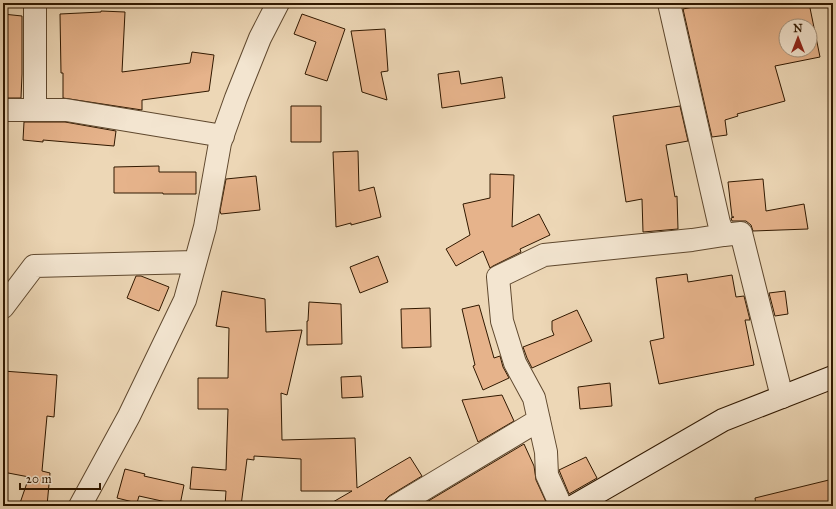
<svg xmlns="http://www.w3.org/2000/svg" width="836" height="509" viewBox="0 0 836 509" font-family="'IM FELL Great Primer',serif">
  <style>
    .building { fill: #e6b38b; stroke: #301800; fill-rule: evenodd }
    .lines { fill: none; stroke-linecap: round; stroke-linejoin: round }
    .street-casing { stroke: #5f482e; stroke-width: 24 }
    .secondary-casing { stroke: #301800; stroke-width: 24 }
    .street { stroke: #f3e5d0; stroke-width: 22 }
    .secondary { stroke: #f3e5d0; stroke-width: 22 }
  </style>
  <rect width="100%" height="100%" fill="#edd7b6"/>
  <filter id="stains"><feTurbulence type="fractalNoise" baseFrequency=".005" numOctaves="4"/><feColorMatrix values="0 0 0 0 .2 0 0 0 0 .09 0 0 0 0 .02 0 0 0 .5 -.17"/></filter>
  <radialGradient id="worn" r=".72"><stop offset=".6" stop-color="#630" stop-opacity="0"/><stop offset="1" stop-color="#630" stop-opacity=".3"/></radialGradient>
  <path class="building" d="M714,3H809L820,57L775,66L785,101L737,114L738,116L725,120L727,135L712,137L683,9ZM786,26H810V50H786Z
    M101,11L125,12L122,72L190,63L192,52L214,55L209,91L142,100V110L63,98V73H61L60,14L101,12Z
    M3,14L22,16V74L21,98H3Z
    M302,14L345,29L327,81L305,74L316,42L294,34Z
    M385,29L388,71L381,72L387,100L362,92L351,31Z
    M459,71L461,84L502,77L505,98L442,108L438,74Z
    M291,106H321V142H291Z
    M680,106L688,141L666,145L675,197L677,196L678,229L643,232L642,199L626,202L613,116Z
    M24,122H65L116,131L114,146L43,140V142L23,140Z
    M358,151L359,191L374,187L381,217L351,225V223L336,227L333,152Z
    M159,166V172H196V194H163V193H114V167Z
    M490,174L514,175L512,227L539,214L550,235L520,249L521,252L493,266L490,268L483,251L456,266L446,249L470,235L463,204L490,198Z
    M256,176L260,210L221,214L220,211L226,179Z
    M763,179L766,211L804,204L808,229L753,231L751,225L746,221H732L731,218L734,217H732L728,182Z
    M378,256L388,282L360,293L350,267Z
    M687,274L688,282L732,275L736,297L744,296L750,320H745L754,365L659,384L650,341L664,338L656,278Z
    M136,276H141L169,287L159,311L127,298Z
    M222,291L265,299L266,332L302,330L287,395L281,393L282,440L355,438L357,488L410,457L422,476L389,496L385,500L384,506H326L352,491H301V459L254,456V460L247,459L241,506H225L226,491L190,489L192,467L226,470L228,409H198V378H228L229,328L216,326Z
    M785,291L788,314L775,316L769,293Z
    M309,302L341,304L342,344L307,345V321H308Z
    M479,305L494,358L500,356L503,367L509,378L483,390L473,366L475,365L462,309Z
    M430,308L431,347L402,348L401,309Z
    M577,310L592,341L532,368L527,358L523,347L554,335L552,330V321Z
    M3,371L57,375L54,417L47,416L42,471L50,473L47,506H19L29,477L3,472Z
    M361,376L363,397L342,398L341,377Z
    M610,383L612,406L580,409L578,387Z
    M502,395L514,421L478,442L462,400Z
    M524,444L534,466L536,480L547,504L543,506H420Z
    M586,457L597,478L569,494L559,470Z
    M125,469L145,474L144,476L184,485L180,505L139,496L137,503L117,498Z
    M833,479V506H756L755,498Z"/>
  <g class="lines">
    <defs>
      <path id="street" d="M35,3V110
        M669,3L719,223L724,235L741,233L782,397
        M3,110H66L223,136
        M3,307L34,266L195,262
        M80,506L129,416L185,300L205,227L220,143L236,98L260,38L278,3
        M396,506L539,420
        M561,506L547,475L546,452L534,398L515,363L502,321L498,277L544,255L692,240L724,235"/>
      <path id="secondary" d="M574,506L723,420L833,377"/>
    </defs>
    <use href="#street" class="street-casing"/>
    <use href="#secondary" class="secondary-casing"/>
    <use href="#street" class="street"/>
    <use href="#secondary" class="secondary"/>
  </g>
  <rect width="836" height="509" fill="none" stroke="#edd7b6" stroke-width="16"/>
  <rect x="4" y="4" width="828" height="501" fill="none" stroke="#301800" stroke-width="2"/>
  <rect x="8" y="8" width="820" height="493" fill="none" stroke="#301800"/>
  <g transform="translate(798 38)"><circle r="19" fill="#f3e5d0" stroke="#a5937d"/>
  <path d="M0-3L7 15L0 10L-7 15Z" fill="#8f2418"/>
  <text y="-6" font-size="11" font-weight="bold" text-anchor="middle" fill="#301800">N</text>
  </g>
  <path d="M20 483v6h80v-6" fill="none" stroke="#301800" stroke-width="2"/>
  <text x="26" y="483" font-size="12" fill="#301800" stroke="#f3e5d0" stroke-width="3" paint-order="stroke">20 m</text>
  <rect width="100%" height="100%" filter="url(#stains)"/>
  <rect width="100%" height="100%" fill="url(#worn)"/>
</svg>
